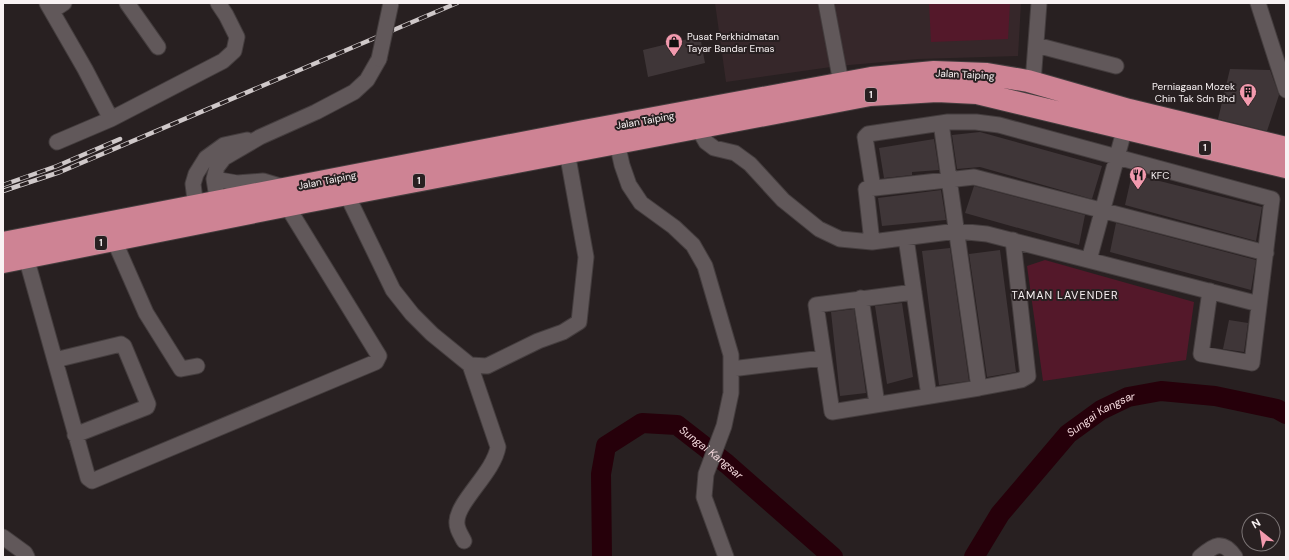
<svg xmlns="http://www.w3.org/2000/svg" width="1289" height="560" viewBox="0 0 1289 560" font-family="'DM Sans',sans-serif">
  <style>
    .built { fill: #36272a }
    .green { fill: #54182a }
    .lines { fill: none; stroke-linecap: round; stroke-linejoin: round }
    .river { stroke: #26000a; stroke-width: 20 }
    .building { fill: #3f3638 }
    .minor-casing { stroke: #443d3e; stroke-width: 17 }
    .highway-casing { stroke: #443d3e; stroke-width: 24 }
    .minor { stroke: #61585a; stroke-width: 15 }
    .highway { stroke: #ce8394; stroke-width: 22 }
    .rail-casing { stroke: #cfc8c9; stroke-width: 4.5 }
    .rail { stroke: #282021; stroke-width: 3; stroke-dasharray: 9; stroke-linecap: butt }
    .minor-bridge-casing { stroke: #443d3e; stroke-width: 17; stroke-linecap: butt }
    .minor-bridge { stroke: #61585a; stroke-width: 15 }
    .labels { text-anchor: middle; stroke-width: 4; stroke-linejoin: round; paint-order: stroke }
    .shield { fill: #282021; stroke: #bab3b4; stroke-width: 1 }
    .shield-label { font-size: 9px; font-weight: bold; fill: #f8f2f3 }
    .poi-label { font-size: 10px; fill: #f8f2f3; stroke: #282021; text-anchor: start }
    .street-label { font-size: 10px; fill: #f8f2f3; stroke: #282021 }
    .neighbourhood-label { font-size: 11px; letter-spacing: 1px; fill: #f8f2f3; stroke: #282021 }
    .water-label { font-size: 11px; font-style: italic; fill: #f5d9de; stroke: #282021 }
  </style>
  <rect width="100%" height="100%" fill="#282021"/>
  <path class="built" d="M715,3H1021L1018,56L918,59L838,66L726,82Z"/>
  <path class="green" d="M929,3H1010L1008,39L931,42Z
    M1045,260L1194,302L1186,360L1043,381L1027,266Z"/>
  <g class="lines">
    <g class="river">
      <path id="s1" d="M602,557L601,474L606,446L642,423L677,425L727,464L833,557"/>
      <path id="s2" d="M974,557L1000,514L1068,434L1101,410L1128,397L1161,391L1215,396L1277,409L1286,414"/>
    </g>
  </g>
  <path class="building" d="M700,36L705,63L648,77L643,50Z
    M1230,69L1270,70L1279,95L1267,131L1218,119Z
    M980,132L1102,166L1092,199L980,167L957,169L952,135Z
    M934,139L939,170L912,172V175L884,178L879,148Z
    M1132,174L1262,207L1256,241L1125,205Z
    M974,186L1085,215L1079,245L965,213Z
    M941,190L946,220L882,226L878,198Z
    M1116,223L1256,260L1251,290L1110,252Z
    M950,248L969,381L939,385L922,251Z
    M1000,250L1016,372L987,377L969,254Z
    M902,303L913,377L887,384L875,306Z
    M854,309L866,393L840,396L831,312Z
    M1229,320L1248,323L1244,352L1223,349Z"/>
  <g class="lines">
    <defs>
      <path id="minor" d="M47,3L85,69L111,119
        M127,3L158,47
        M826,3L843,93
        M1258,3L1286,90
        M52,11L64,3
        M1036,45L1116,66
        M1033,82L1039,3
        M941,123L979,388
        M698,128L706,142L714,148L735,153L750,164L783,200L819,229L840,239L872,242L957,231L987,234L1259,304
        M615,134L622,165L629,185L641,203L674,227L693,245L705,266L731,355V393L724,426L706,474L704,497L726,557
        M57,142L111,119L223,61L234,51L237,37L226,15L218,3
        M214,179L237,183L263,181L283,187
        M873,188L865,137L868,134L948,122H976L999,125L1272,199L1252,363L1201,354L1210,291
        M347,195L393,290L412,314L432,334L470,365L487,366L538,341L563,332L579,322L586,257L567,152
        M219,210L214,179L217,167L224,158L260,137L316,112L354,92L367,80L379,59
        M197,215L193,184L196,174L206,158L224,145L247,140
        M906,238L929,396
        M114,240L146,313L181,369L197,366
        M872,242L866,189L974,177L1266,253
        M26,257L88,478L92,481L376,362L379,356L287,206
        M1089,260L1127,120
        M914,292L816,305L832,412L979,388L1021,380L1028,376L1013,240
        M861,298L877,404
        M55,360L121,344L124,346L148,404L147,407L75,435
        M731,369L823,358
        M3,537L25,553L27,557
        M464,541C461,535 456,528 457,521C458,501 494,472 498,447L470,365
        M1200,557C1214,545 1223,539 1235,557"/>
      <path id="highway" d="M3,243L584,131L871,78L934,72L987,74L1028,81L1129,110L1286,148
        M3,262L305,202L870,95L937,91L977,93L1286,167"/>
    </defs>
    <use href="#minor" class="minor-casing"/>
    <use href="#highway" class="highway-casing"/>
    <use href="#minor" class="minor"/>
    <use href="#highway" class="highway"/>
    <defs>
      <path id="rail" d="M3,185L57,166L120,139
        M3,191L60,172L457,3"/>
    </defs>
    <use href="#rail" class="rail-casing"/>
    <use href="#rail" class="rail"/>
    <defs>
      <path id="minor-bridge" d="M379,59L391,3"/>
    </defs>
    <use href="#minor-bridge" class="minor-bridge-casing"/>
    <use href="#minor-bridge" class="minor-bridge"/>
  </g>
  <defs>
    <symbol id="shop-pin" viewBox="-11 -11 22 30"><path d="M0 17L-7.5 6A9.5 9.5 0 1 1 7.5 6Z" fill="#f29aae" stroke="#282021"/><path d="M-5-2.5h2.3a2.7 3.5 0 0 1 5.4 0H5L5.5 6h-11ZM-1.5-2.5h3a1.5 2.3 0 0 0-3 0Z" fill="#111"/></symbol>
    <symbol id="building-pin" viewBox="-11 -11 22 30"><path d="M0 17L-7.5 6A9.5 9.5 0 1 1 7.5 6Z" fill="#f29aae" stroke="#282021"/><path d="M-4-6H4V6H1V3H-1V6H-4ZM-2.5-4.3h1.7v1.8h-1.7ZM.8-4.3h1.7v1.8H.8ZM-2.5-1h1.7V.8h-1.7ZM.8-1h1.7V.8H.8Z" fill="#111"/></symbol>
    <symbol id="restaurant-pin" viewBox="-11 -11 22 30"><path d="M0 17L-7.5 6A9.5 9.5 0 1 1 7.5 6Z" fill="#f29aae" stroke="#282021"/><path d="M-5-6h1v4h1v-4h1v4h1v-4h1v5L-1.5 .5V6h-2V.5L-5-1ZM5-6V6H3V1.5H1.5Q1.5-4 5-6Z" fill="#111"/></symbol>
  </defs>
  <g fill-rule="evenodd">
    <use href="#shop-pin" x="664" y="32" width="20" height="27"/>
    <use href="#building-pin" x="1238" y="82" width="20" height="27"/>
    <use href="#restaurant-pin" x="1128" y="165" width="20" height="27"/>
  </g>
  <g class="labels">
    <g class="shield">
      <rect x="865" y="88" width="12" height="14" rx="3"/>
      <rect x="1199" y="141" width="12" height="14" rx="3"/>
      <rect x="413" y="174" width="12" height="14" rx="3"/>
      <rect x="95" y="236" width="12" height="14" rx="3"/>
    </g>
    <g class="shield-label">
      <text x="871" y="98">1</text>
      <text x="1205" y="151">1</text>
      <text x="419" y="184">1</text>
      <text x="101" y="246">1</text>
    </g>
    <g class="poi-label">
      <text x="687" y="40">Pusat Perkhidmatan<tspan x="687" dy="12">Tayar Bandar Emas</tspan></text>
      <text x="1235" y="90" text-anchor="end">Perniagaan Mozek<tspan x="1235" dy="12">Chin Tak Sdn Bhd</tspan></text>
      <text x="1151" y="179">KFC</text>
    </g>
    <g class="street-label">
      <text transform="translate(965 74) rotate(3)" y="4">Jalan Taiping</text>
      <text transform="translate(645 120) rotate(-10)" y="4">Jalan Taiping</text>
      <text transform="translate(327 180) rotate(-11)" y="4">Jalan Taiping</text>
    </g>
    <g class="neighbourhood-label">
      <text x="1065" y="299">TAMAN LAVENDER</text>
    </g>
    <g class="water-label">
      <text dy="4" stroke="none"><textPath href="#s2" startOffset="194">Sungai Kangsar</textPath></text>
      <text dy="4" stroke="none"><textPath href="#s1" startOffset="233">Sungai Kangsar</textPath></text>
    </g>
  </g>
  <rect width="1289" height="560" fill="none" stroke="#f8f2f3" stroke-width="8"/>
  <g transform="translate(1261 532) rotate(330)"><circle r="19" fill="#282021" stroke="#7b7475"/>
  <path d="M0-3L7 15L0 10L-7 15Z" fill="#f29aae"/>
  <text y="-6" font-size="11" font-weight="bold" text-anchor="middle" fill="#f8f2f3">N</text>
  </g>
</svg>
